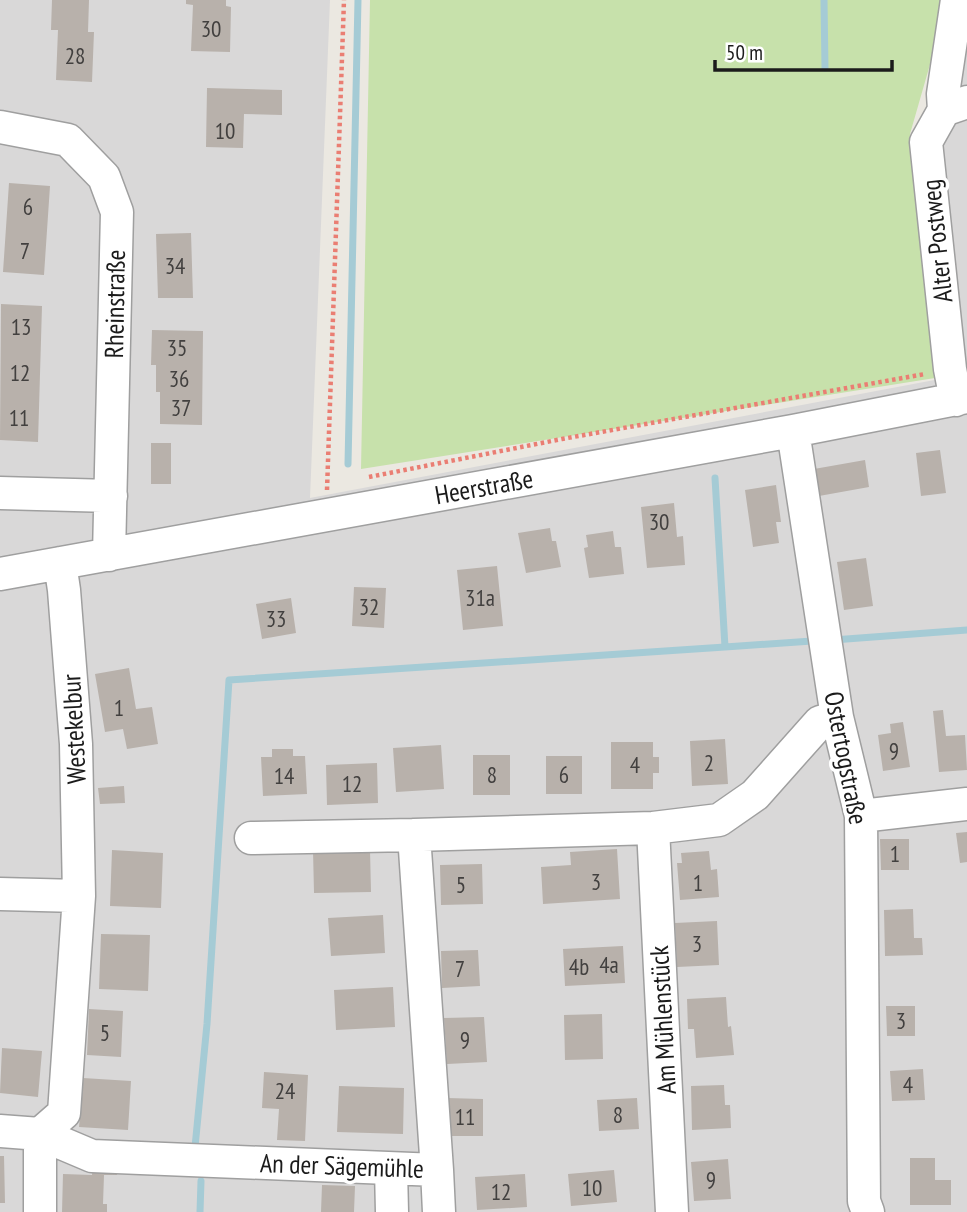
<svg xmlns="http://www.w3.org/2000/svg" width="967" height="1212" viewBox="0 0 967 1212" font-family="'PT Sans Narrow',sans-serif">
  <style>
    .residential { fill: #d9d8d8 }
    .grass { fill: #c7e1ab }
    .parking { fill: #dbdbdb }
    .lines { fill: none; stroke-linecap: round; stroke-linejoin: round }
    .stream { stroke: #a5cbd5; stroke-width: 7 }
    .building { fill: #b8b1ab }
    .minor-casing { stroke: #9f9f9f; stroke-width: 35 }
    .path { stroke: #ea7e73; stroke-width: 4.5; stroke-dasharray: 3.5 3.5; stroke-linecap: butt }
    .minor { stroke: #fff; stroke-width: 32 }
    .labels { text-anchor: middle; stroke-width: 7; stroke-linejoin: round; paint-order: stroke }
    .number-label { font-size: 23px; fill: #42403f }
    .street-label { font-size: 26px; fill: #1b1b1b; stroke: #fff }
  </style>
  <rect width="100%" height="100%" fill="#ebe8e1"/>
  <path class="residential" d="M0,0H330L310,498L961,375L939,141L967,0V1212H0Z"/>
  <path class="grass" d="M370,0H943L933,54L910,134L935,378L361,469Z"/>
  <path class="parking" d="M406,1179L426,1183L427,1212H400Z"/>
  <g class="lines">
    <path class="stream" d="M824,0L825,68
      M348,464L358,0
      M833,640L967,630
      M725,647L812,641
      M195,1147L207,1024L229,680L725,647L715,478
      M200,1212L201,1181"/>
  </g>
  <path class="building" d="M52,0H89L88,32H94L92,82L56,80L58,30H51Z
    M186,0H226V6L231,7L230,52L191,51L193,5L186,4Z
    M207,88L282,90V115L244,114L243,148L206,147Z
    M9,183L50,186L44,275L3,272Z
    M191,233L193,298H158L156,234Z
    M1,304L42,306L38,442L0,440Z
    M152,330L203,331L202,425L160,424V392H156V365H151Z
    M151,443H171V484H151Z
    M940,450L946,493L921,496L916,453Z
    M865,460L869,487L819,496L814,469Z
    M776,485L781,522H776L779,543L753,547L745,490Z
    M674,503L677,537L683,536L685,565L647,568L641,507Z
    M550,528L552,541H556L561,567L526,573L518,533Z
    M613,531L615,547H621L624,574L589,578L584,548L588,547L586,535Z
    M866,558L873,606L844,610L837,562Z
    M497,566L503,626L463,630L457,570Z
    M354,587L386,588L384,628L352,626Z
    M291,598L296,633L262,639L256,604Z
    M129,668L136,709L152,707L158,744L127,749L123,729L105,732L95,674Z
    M943,710L946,736L965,735L967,770L939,772L933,711Z
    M903,722L910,767L883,771L878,735L891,733L890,724Z
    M725,739L728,784L692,786L690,741Z
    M611,742H653V757H659V773H653V789H611Z
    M441,745L444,789L396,792L393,748Z
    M272,749H293V756H305L307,794L263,796L261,757H272Z
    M473,755H510V795H473Z
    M546,756H582V794H546Z
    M377,763L378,803L327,805L326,765Z
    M124,786L125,803L100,804L98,788Z
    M967,832V862L960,863L956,833Z
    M880,839H909V870H881Z
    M617,849L620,899L543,904L541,867L571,865L570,852Z
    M112,850L163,853L161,908L110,906Z
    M313,850H370L371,892L314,893Z
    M709,851L711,870L717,869L719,897L680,900L677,863H682L681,853Z
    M482,864L483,904L441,905L440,865Z
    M913,909L914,938H922L923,955L885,956L884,910Z
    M383,915L385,953L331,956L328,918Z
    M717,921L719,965L677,967L675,923Z
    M101,934L150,935L148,991L99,989Z
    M623,946L625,983L565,986L563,949Z
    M478,950L480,986L442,988L441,951Z
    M393,987L395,1027L336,1030L334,990Z
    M726,997L728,1027L731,1026L734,1055L696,1058L694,1029H688L687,999Z
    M886,1006H915V1036H887Z
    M89,1009L123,1011L121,1057L87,1055Z
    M602,1014L603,1059L565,1060L564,1015Z
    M484,1017L487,1062L447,1064L444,1018Z
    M2,1048L42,1051L38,1097L0,1093Z
    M923,1069L925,1100L892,1101L890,1071Z
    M264,1072L308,1075L305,1141L277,1140L279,1109L262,1108Z
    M83,1078L131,1081L128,1130L79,1127Z
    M724,1085L725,1105H730L731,1128L692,1130L691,1086Z
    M339,1086L404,1088L403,1134L337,1132Z
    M447,1098L483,1099V1136H446Z
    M637,1098L639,1129L599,1131L597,1100Z
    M0,1156H4L5,1203H0Z
    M910,1158H935V1180H951V1205H910Z
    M728,1159L731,1199L694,1201L691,1162Z
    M93,1165H118L117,1175H104L103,1204H107V1212H62L63,1174L92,1175Z
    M614,1170L617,1202L571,1206L568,1174Z
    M525,1174L527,1207L477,1210L475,1177Z
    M322,1185L355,1186L354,1212H321Z"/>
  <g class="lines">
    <defs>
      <path id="minor" d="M944,110L943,94L957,0
        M0,127L68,140L104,177L117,212L109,555
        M956,400L950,369L926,142L944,110L967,102
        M793,431L837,717L861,816L864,1201L868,1212
        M0,493L111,496
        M0,574L793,431L967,397
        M861,816L967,804
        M653,828L672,1212
        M251,838L414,835
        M0,894L79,896
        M0,1131L40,1134L92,1156L437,1170L414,835L653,828L719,820L755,795L820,722L837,717
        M391,1169L392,1212
        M437,1170L439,1212
        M40,1212V1134L64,1113L79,896L76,744L64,590L60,563"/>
    </defs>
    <use href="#minor" class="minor-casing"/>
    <path class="path" d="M369,477L562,439L925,374
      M327,490L344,0"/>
    <use href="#minor" class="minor"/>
  </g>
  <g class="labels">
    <g class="number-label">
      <text x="211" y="37">30</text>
      <text x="75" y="64">28</text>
      <text x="225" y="139">10</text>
      <text x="28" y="215">6</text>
      <text x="25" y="259">7</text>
      <text x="175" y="274">34</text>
      <text x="21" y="335">13</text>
      <text x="177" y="356">35</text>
      <text x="20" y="381">12</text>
      <text x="179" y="387">36</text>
      <text x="181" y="416">37</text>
      <text x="19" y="426">11</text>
      <text x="659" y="530">30</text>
      <text x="480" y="606">31a</text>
      <text x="369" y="615">32</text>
      <text x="276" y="627">33</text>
      <text x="119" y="716">1</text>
      <text x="894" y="759">9</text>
      <text x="709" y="771">2</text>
      <text x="635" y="773">4</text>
      <text x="492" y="783">8</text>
      <text x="564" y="783">6</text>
      <text x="284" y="784">14</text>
      <text x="352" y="792">12</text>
      <text x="895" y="862">1</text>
      <text x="596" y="890">3</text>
      <text x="698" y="891">1</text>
      <text x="461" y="893">5</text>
      <text x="697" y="952">3</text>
      <text x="609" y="973">4a</text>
      <text x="579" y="975">4b</text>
      <text x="460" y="977">7</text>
      <text x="901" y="1029">3</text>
      <text x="105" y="1041">5</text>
      <text x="465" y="1048">9</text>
      <text x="908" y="1093">4</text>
      <text x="285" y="1099">24</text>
      <text x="618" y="1123">8</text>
      <text x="465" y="1125">11</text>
      <text x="711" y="1188">9</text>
      <text x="592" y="1196">10</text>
      <text x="501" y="1200">12</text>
    </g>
    <g class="street-label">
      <text transform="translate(937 241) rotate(-96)" y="9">Alter Postweg</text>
      <text transform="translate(115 304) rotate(-89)" y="9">Rheinstraße</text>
      <text transform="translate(484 487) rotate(-10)" y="9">Heerstraße</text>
      <text transform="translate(74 729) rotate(-93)" y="9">Westekelbur</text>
      <text transform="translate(846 758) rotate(79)" y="9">Ostertogstraße</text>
      <text transform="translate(663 1020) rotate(-93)" y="9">Am Mühlenstück</text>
      <text transform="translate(342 1166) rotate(2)" y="9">An der Sägemühle</text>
    </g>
  </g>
  <path d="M715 60v10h177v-10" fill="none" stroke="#1b1b1b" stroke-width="3.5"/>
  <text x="726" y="60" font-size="21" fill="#1b1b1b" stroke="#ffffff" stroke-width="5" paint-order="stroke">50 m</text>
</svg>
